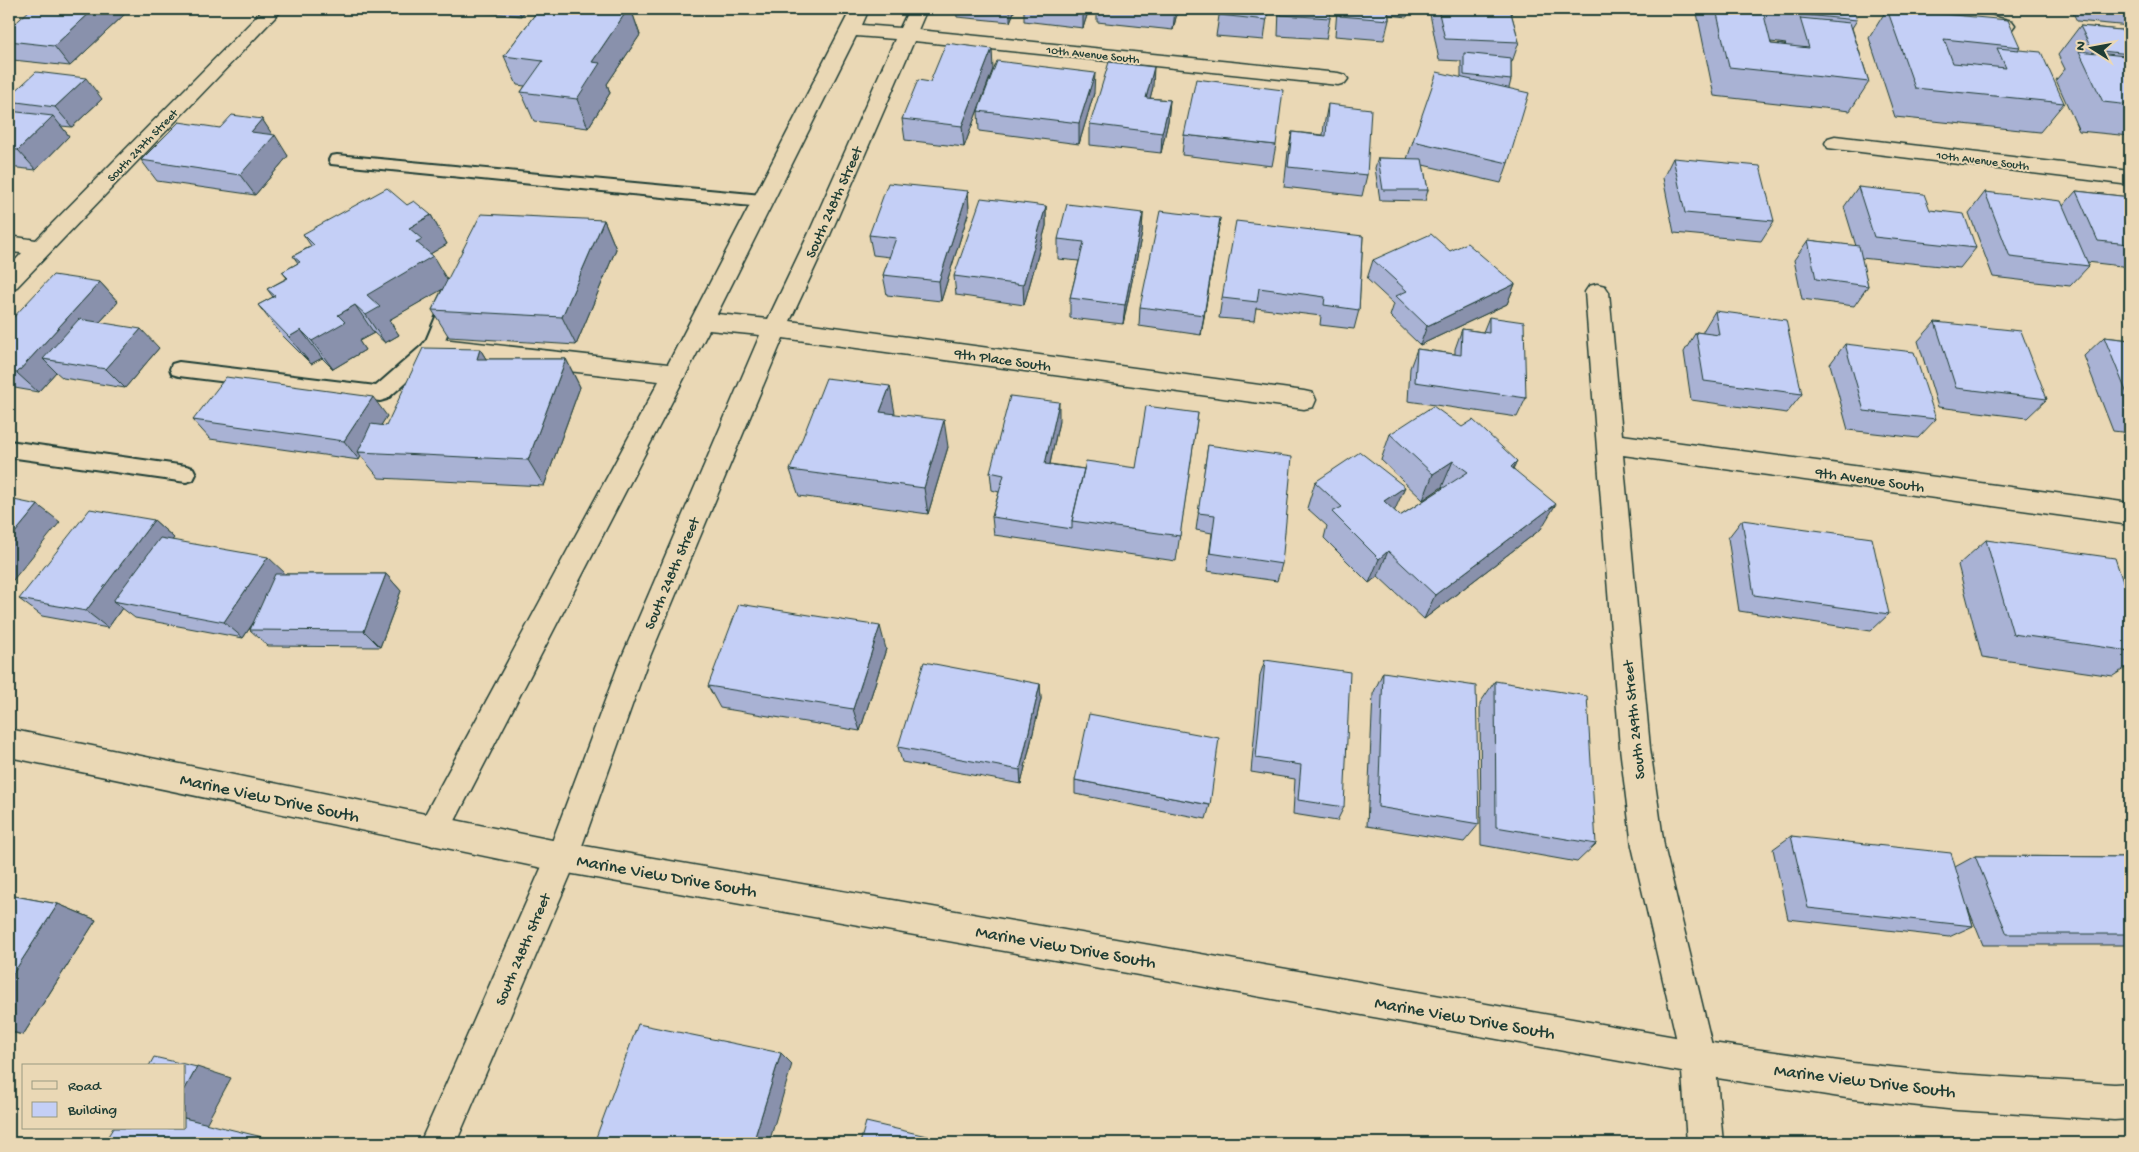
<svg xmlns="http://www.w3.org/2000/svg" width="2139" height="1152" viewBox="0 0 2139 1152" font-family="'Gochi Hand',sans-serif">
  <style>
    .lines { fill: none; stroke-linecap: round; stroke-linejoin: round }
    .lane-casing { stroke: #1f3d34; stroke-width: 4 }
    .street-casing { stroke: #1f3d34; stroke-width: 3 }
    .secondary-casing { stroke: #1f3d34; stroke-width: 3 }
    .lane { fill: #ead8b5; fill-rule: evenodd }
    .street { fill: #ead8b5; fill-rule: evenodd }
    .secondary { fill: #ead8b5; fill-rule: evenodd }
    .wall { fill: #a9b2d4; stroke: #1f3d34; fill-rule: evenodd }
    .shaded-wall { fill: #8991ac; stroke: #1f3d34 }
    .building { fill: #c4cff6; stroke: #1f3d34 }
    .labels { text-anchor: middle; stroke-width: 4; stroke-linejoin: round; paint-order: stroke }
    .far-street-label { font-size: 12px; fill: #1f3d34; stroke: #ead8b5 }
    .street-label { font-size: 15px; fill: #1f3d34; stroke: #ead8b5 }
    .near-street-label { font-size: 18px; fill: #1f3d34; stroke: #ead8b5 }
  </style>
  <rect width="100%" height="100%" fill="#ead8b5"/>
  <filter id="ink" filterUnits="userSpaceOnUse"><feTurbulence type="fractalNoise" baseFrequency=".02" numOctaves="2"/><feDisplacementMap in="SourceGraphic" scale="10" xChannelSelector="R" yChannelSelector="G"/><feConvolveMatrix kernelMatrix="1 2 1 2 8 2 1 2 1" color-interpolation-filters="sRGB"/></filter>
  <g filter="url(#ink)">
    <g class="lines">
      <defs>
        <path id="lane" d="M337,155L762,195L768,197L770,201L768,205L762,207L331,164L329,160L331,156Z
          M452,294L458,295L461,300L440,352L387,399L380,401L179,376L172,374L170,369L172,364L179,362L376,386L425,343L443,300L446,295Z
          M9,441L186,466L193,468L196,474L193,480L186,482L9,457Z"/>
        <path id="street" d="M264,9H283L17,287L9,289V267L22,253L9,252V236L36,240Z
          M851,9H869L862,25L900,28L909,9H927L918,30L1338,73L1345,75L1348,79L1345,83L1338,85L914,41L830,235L790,321L1304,391L1313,393L1316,400L1313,407L1304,409L783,338L646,666L578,857L456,1143H420L547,855L618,666L760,335L709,330L444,842L433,846L422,842L417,831L422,820L659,381L433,356L425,353L421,347L425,341L433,338L668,364ZM856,36L895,39L808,235L768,319L717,314Z
          M1934,9H1964L2012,21L2015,25L2012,29L2005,31L1936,13Z
          M1835,136L2130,171V185L1828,148L1825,143L1828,138Z
          M1597,284L1605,286L1609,292L1622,435L2130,503V525L1623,455L1650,748L1664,846L1715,1058L1723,1143H1687L1681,1058L1632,846L1620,748L1585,292L1589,286Z"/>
        <path id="secondary" d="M9,729L562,842L1698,1041L1853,1063L1957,1074L2114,1084L2130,1083V1119L2114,1120L1957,1110L1853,1099L1698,1075L562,872L9,757Z"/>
      </defs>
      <use href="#lane" class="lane-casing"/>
      <use href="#street" class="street-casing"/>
      <use href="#secondary" class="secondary-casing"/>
      <use href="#lane" class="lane"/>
      <use href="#street" class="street"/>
      <use href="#secondary" class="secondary"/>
    </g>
    <path class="wall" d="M468,9H527L521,16L468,11Z
      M539,9H631L640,35L607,84L610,93L588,128L534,121L521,92L525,86L517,85L504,56Z
      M956,9H1015L1010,22L957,17Z
      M1024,9H1089L1083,28L1024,21Z
      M1097,9H1178L1173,30L1097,22Z
      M1212,9H1268L1264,40L1216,36L1220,9Z
      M1279,9H1330V18L1326,39L1278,36Z
      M1337,9H1409L1407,17L1389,15V20L1384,40L1335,36Z
      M1429,9H1510L1519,42L1512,62H1511V80L1509,88L1508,163L1501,183L1423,165L1428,190L1425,201L1380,200L1375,168L1378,158L1407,159L1413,141L1461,77V61L1439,60Z
      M1699,9H1853L1857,20L1852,28L1869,82L1850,111L1714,96L1697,13ZM1771,42L1786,44L1785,45L1771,44Z
      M1887,9L2020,47L2018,50L2064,103L2040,132L1895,117L1869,38Z
      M2071,9H2130V26L2077,21Z
      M125,14L70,66L13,60L9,54V29Z
      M2080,26L2130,31V136L2079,131L2056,80L2065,69L2058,55Z
      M993,69L964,147L905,140L902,119L930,82Z
      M1153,87L1150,98L1170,100L1168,121L1161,153L1090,145V124Z
      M1094,93L1079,144L979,131L978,111Z
      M9,97L102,99L72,127L61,126L69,136L36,170L9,167V111L15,112L9,105Z
      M1328,104L1367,175L1362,196L1284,187L1288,152L1292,132L1323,135L1324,125Z
      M262,119L272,135L288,156L255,195L157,181L141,160L220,128Z
      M1184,135L1276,145L1272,166L1182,155Z
      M1673,158L1774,221L1761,241L1674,233L1663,178Z
      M1858,187L1930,210L1976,248L1960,268L1861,258L1868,286L1854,306L1802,299L1794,260L1808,240L1856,246L1844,207Z
      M968,191L969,211L941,301L887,295L883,275L890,257L873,255L869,235Z
      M2076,191L2130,197V267L2087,262L2089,266L2070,286L1993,277L1969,213L1985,192L2063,206Z
      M407,205L431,215L447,244L430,254L447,280L604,220L616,249L576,345L449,337L432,310L442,289L389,320L399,335L385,343L374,333L359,341L365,350L333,369L322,358L311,364L280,333L258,305L273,297L267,289L287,278L282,272L298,263L293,256L311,246L303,234Z
      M1046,206V226L1024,305L956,295L954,276Z
      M1143,213L1142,233L1123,324L1070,318V298L1079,261L1058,259V239Z
      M1363,236L1359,310L1354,329L1320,325L1321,316L1256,308L1254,321L1219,318L1222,298Z
      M1217,238L1201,335L1139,326L1140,307Z
      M1450,251L1515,284L1507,304L1420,345L1390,316L1394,304L1367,279L1373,260Z
      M100,282L118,302L100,322L159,348L125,388L63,378L56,372L38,392L9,387V322Z
      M1715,311L1802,394L1787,413L1691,400L1684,352L1696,332L1703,333V331Z
      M1489,317L1526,398L1517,417L1408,401L1410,368L1417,349L1455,354V349L1462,329L1483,332Z
      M1935,322L2047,399L2027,418L1938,407L1918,341Z
      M2104,337L2130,340V433L2113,431L2084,356Z
      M1845,344L1936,419L1918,438L1848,430L1830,364Z
      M480,349L486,359H566L580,387L544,486L379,478L361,456L359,460L210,439L193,420L387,416L381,425L386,426Z
      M890,386L894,414L948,447L928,514L799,496L790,470Z
      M1198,413L1176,561L994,535L992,517L999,492L992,490L990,472L1059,421L1050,464L1084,469L1136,468Z
      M1390,434L1514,469L1541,529L1424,619L1378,576L1369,583L1324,538L1327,526L1307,508L1315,482L1395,511L1400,516L1443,488L1442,487L1423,500L1381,460Z
      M1208,445L1282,564L1277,581L1207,571L1212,533L1196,530Z
      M154,520L174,538L172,540L285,574H386L401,591L380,647L268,646L250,630L252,625L243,638L135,618L122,608L108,628L42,616L19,599Z
      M1742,520L1889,614L1871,631L1739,611L1728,538Z
      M1986,540L2130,603V665L2113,676L1982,657L1958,565Z
      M886,649L860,731L720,708L708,686Z
      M1265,660L1344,807L1337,821L1293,814L1295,779L1251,772L1260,675Z
      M1383,672L1479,824L1464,842L1367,826L1373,694Z
      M1495,681L1596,844L1577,862L1481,845L1480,703Z
      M1040,684L1041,699L1021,784L902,762L898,747Z
      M1075,780L1210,805L1206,819L1075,794Z
      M1791,836L1955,867L1975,856L2130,857V945H1983L1968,908L1973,926L1949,937L1788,919L1773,849Z
      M9,895L58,904L96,920L23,1035L9,1032Z"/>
    <path class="shaded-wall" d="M94,9H122L125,14L70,66L54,46Z
      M518,9H527L521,16Z
      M628,9H631L640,35L607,84L610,93L588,128L577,99L592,62Z
      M1010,9H1015L1010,22Z
      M1083,9H1089L1083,28Z
      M1175,9H1178L1173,30Z
      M992,49L993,69L964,147L962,126Z
      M1154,67L1153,87L1145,118L1146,98Z
      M1095,73L1094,93L1079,144V123Z
      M86,78L102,99L72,127L55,107Z
      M1170,100L1168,121L1161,153L1162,133Z
      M53,116L69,136L36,170L18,150Z
      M262,119L274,137L275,135L288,156L255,195L240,175L251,132Z
      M968,191L969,211L941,301L939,281Z
      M1046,206V226L1024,305L1023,285Z
      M1143,213L1142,233L1123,324L1125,305Z
      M431,215L447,244L430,254L433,256L450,285L389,320L399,335L385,343L366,315L367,295L416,242L409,228Z
      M1220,218L1217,238L1201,335L1204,315Z
      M604,220L616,249L576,345L562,317Z
      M100,282L118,302L64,362L43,359L56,372L38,392L17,373Z
      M1515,284L1507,304L1420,345L1427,326Z
      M355,305L374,333L359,341L365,350L333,369L312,341L338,315Z
      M141,329L159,348L125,388L106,369Z
      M301,330L322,358L311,364L289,337Z
      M480,349L497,377L477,359Z
      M566,359L580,387L544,486L528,460Z
      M890,386L895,413L886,438L880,412Z
      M373,397L387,416L364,452H358L361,456L359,460L344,441Z
      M1059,402V421L1046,482L1045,464Z
      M944,420L948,447L928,514L924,488Z
      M1453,461L1442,487L1423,500L1433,474Z
      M1517,461L1504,487L1511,467Z
      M1405,487L1394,512L1384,501Z
      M1556,504L1541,529L1424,619L1435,595Z
      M38,505L60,522L9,585V540Z
      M154,520L174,538L126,603L113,601L122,608L108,628L86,611Z
      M1388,551L1378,576L1369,583L1379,559Z
      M268,557L286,574L243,638L224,622Z
      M386,574L401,591L380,647L364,631Z
      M880,626L886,649L860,731L853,709Z
      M1040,684L1041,699L1021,784L1020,770Z
      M58,904L96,920L23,1035L9,1031V980Z
      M781,1053L792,1064L769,1143H753Z
      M197,1067L231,1078L206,1124L184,1118V1091Z
      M258,1136L286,1143H254Z"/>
    <path class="building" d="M31,9H94L54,46L9,41V29Z
      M539,9H628L592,62L600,63L577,99L521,92L543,61L504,56Z
      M1162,9H1175V10Z
      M1220,9H1268L1267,20L1219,15Z
      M1281,9H1330V18L1281,15Z
      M1340,9H1388L1389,20L1340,16Z
      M1438,9H1510L1519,42L1445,39Z
      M1716,9H1853L1857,20L1763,11L1771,44L1809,48L1800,18L1850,23L1869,82L1729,67Z
      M1887,9L2008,20L2020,47L1944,39L1953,63L2006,68L1997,48L2041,52L2064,103L1915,88Z
      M2080,26L2130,31V54L2092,50Z
      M946,43L992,49L962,126L902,119L918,80L930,82Z
      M2079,51L2125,56L2130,66V105L2103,102Z
      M1464,53L1511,58V80L1464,75Z
      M997,61L1095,73L1079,123L978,111Z
      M1109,62L1154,67L1146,98L1170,100L1162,133L1090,124Z
      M36,72L86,78L55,107L9,101V97Z
      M1437,72L1529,93L1508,163L1413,141Z
      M1196,79L1283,90L1276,145L1184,135Z
      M1328,104L1371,109L1367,175L1288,167L1292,132L1326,136Z
      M9,111L53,116L18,150L9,149Z
      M232,115L262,119L251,132L275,135L240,175L141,160L179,122L220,128Z
      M1378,158L1422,159L1428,190H1383Z
      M1673,158L1760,166L1774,221L1685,213Z
      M888,183L968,191L939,281L883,275L896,238L869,235Z
      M1858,187L1924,194L1930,210L1964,214L1976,248L1874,237Z
      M387,188L407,205L414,201L431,215L409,228L422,239L416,242L433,256L367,295L380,307L366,315L355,305L338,315L345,322L312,341L301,330L289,337L258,305L275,296L267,289L288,278L282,272L300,262L293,256L314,245L303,234Z
      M2076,191L2130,197V244L2098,241Z
      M1985,192L2061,201L2089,266L2010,257Z
      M981,198L1046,206L1023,285L954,276Z
      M1067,204L1143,213L1125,305L1070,298L1084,242L1058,239Z
      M1160,211L1220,218L1204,315L1140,307Z
      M481,214L604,220L562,317L432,310Z
      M1236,221L1363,236L1359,310L1324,305L1325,297L1259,288L1257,302L1222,298Z
      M1431,234L1450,251L1467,243L1515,284L1427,326L1396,296L1407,291L1373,260Z
      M1808,240L1859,246L1868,286L1816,279Z
      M53,275L100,282L17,373L9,372V322Z
      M1715,311L1786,320L1802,394L1704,381L1696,332L1719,335Z
      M1489,317L1524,322L1526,398L1415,382L1417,349L1461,355L1462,329L1489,333Z
      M79,319L141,329L106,369L43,359Z
      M1935,322L2021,331L2047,399L1956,388Z
      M2104,337L2130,340V401Z
      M1845,344L1914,352L1936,419L1864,411Z
      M423,348L480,349L477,359H566L528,460L358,452L371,424L386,426Z
      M226,377L373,397L344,441L193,420Z
      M826,378L890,386L880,412L944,420L924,488L790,470Z
      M1010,396L1059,402L1045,464L1084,469L1072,521V529L992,517L1004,475L990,472Z
      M1146,406L1198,413L1180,536L1072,521L1086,461L1136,468Z
      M1433,406L1462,427L1473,420L1517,461L1511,467L1556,504L1435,595L1388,551L1379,559L1332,512L1342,507L1315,482L1360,452L1405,487L1384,501L1400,516L1468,472L1453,461L1433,474L1390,434Z
      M1208,445L1292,457L1282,564L1210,553L1215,515L1198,513Z
      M9,499L38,505L9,540Z
      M90,509L154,520L86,611L19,599Z
      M1742,520L1872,538L1889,614L1754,595Z
      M160,538L268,557L224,622L113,601Z
      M1986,540L2115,558L2130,603V651L2013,634Z
      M275,574H386L364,631L250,630Z
      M739,604L880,626L853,709L708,686Z
      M1265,660L1350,672L1344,807L1298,800L1301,765L1256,758Z
      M924,662L1040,684L1020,770L898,747Z
      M1383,672L1476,686L1479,824L1378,807Z
      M1495,681L1587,696L1596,844L1496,827Z
      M1089,714L1219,738L1210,805L1075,780Z
      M1791,836L1951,853L1973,926L1808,908Z
      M1975,856L2130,857V934H2007Z
      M9,895L58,904L9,980Z
      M638,1024L781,1053L753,1143H594Z
      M154,1057L197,1067L184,1091V1066H149Z
      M184,1118L258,1136L254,1143H104L113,1128H184Z
      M866,1122L957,1143H860Z"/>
  </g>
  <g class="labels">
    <g class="far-street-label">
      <text transform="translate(1093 54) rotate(6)" y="4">10th Avenue South</text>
      <text transform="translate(142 145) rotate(-46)" y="4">South 247th Street</text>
      <text transform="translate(1983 160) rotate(7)" y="4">10th Avenue South</text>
    </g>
    <g class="street-label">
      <text transform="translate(833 202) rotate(-66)" y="5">South 248th Street</text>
      <text transform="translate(1003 359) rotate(8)" y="5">9th Place South</text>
      <text transform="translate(1870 479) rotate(8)" y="5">9th Avenue South</text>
      <text transform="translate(671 573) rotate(-67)" y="5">South 248th Street</text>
      <text transform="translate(1633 720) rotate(-96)" y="5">South 249th Street</text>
      <text transform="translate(522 949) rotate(-67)" y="5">South 248th Street</text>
    </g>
    <g class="near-street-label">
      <text transform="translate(270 797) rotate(12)" y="6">Marine View Drive South</text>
      <text transform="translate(667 875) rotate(10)" y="6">Marine View Drive South</text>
      <text transform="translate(1066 946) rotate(10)" y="6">Marine View Drive South</text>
      <text transform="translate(1465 1017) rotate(10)" y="6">Marine View Drive South</text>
      <text transform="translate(1865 1080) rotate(7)" y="6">Marine View Drive South</text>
    </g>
  </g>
  <rect width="2139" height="1152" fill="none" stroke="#ead8b5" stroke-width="30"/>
  <rect x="15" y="15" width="2109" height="1122" fill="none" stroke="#1f3d34" stroke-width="2" filter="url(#ink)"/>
  <rect x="22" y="1064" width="162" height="65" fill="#ead8b5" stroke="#999a81"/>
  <rect x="32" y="1081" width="25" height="8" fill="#ead8b5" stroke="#999a81"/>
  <text x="68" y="1090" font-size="15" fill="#1f3d34">Road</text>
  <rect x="32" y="1102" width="25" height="15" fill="#c4cff6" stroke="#999a81"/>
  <text x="68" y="1114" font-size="15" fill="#1f3d34">Building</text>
  <g transform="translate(2092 48) rotate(281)" stroke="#ead8b5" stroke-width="4" paint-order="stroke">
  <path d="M0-4L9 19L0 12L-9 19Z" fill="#1f3d34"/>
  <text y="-8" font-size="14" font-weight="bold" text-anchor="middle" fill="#1f3d34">N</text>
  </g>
</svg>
